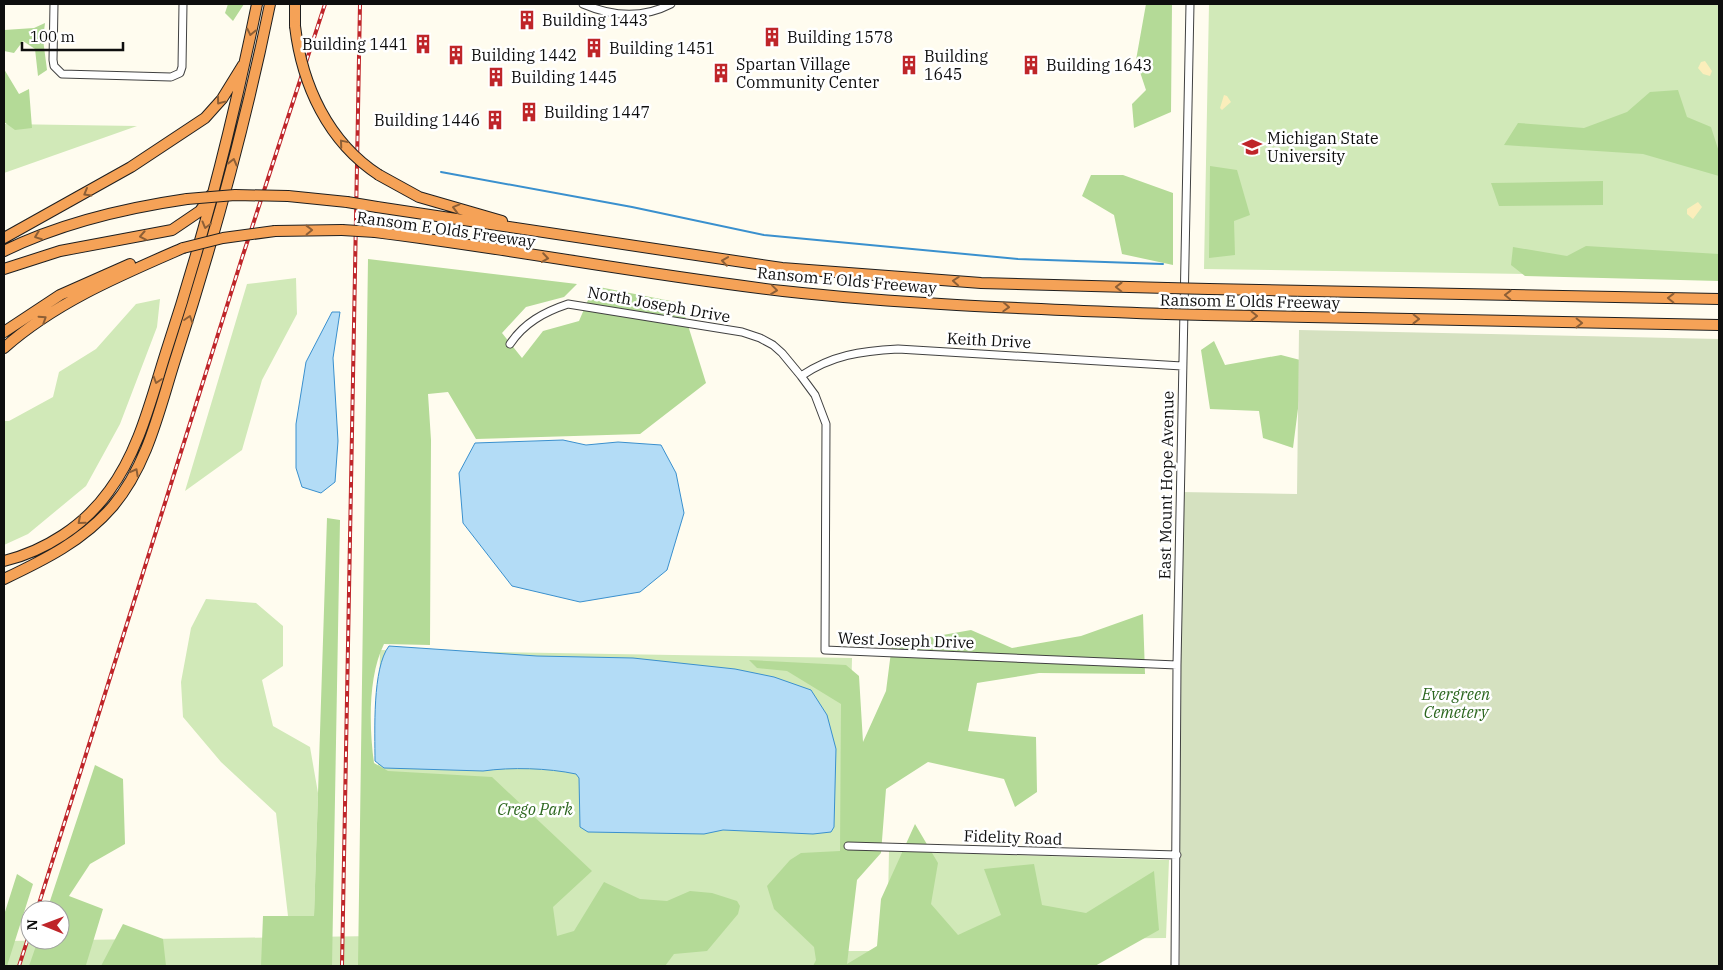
<svg xmlns="http://www.w3.org/2000/svg" width="1723" height="970" viewBox="0 0 1723 970" font-family="'IBM Plex Serif',serif">
  <style>
    .green { fill: #d1e9b8 }
    .forest { fill: #b4da97 }
    .sand { fill: #fbeebb }
    .cemetery { fill: #d5e1c0 }
    .water { fill: #b3dcf6; stroke: #3a90ce }
    .lines { fill: none; stroke-linecap: round; stroke-linejoin: round }
    .stream { stroke: #3a90ce; stroke-width: 2 }
    .minor-casing { stroke: #414141; stroke-width: 9 }
    .highway-casing { stroke: #1f1f1f; stroke-width: 12 }
    .minor { stroke: #fff; stroke-width: 7 }
    .highway { stroke: #f5a257; stroke-width: 10 }
    .rail-casing { stroke: #bf2529; stroke-width: 4 }
    .rail { stroke: #fff; stroke-width: 2; stroke-dasharray: 5.5; stroke-linecap: butt }
    .highway-bridge-casing { stroke: #1f1f1f; stroke-width: 12; stroke-linecap: butt }
    .highway-bridge { stroke: #f5a257; stroke-width: 10 }
    .oneway { stroke: #8d5f36 }
    .labels { text-anchor: middle; stroke-width: 5; stroke-linejoin: round; paint-order: stroke }
    .poi-label { font-size: 16px; fill: #0e0e0e; stroke: #fff; text-anchor: start }
    .street-label { font-size: 16px; fill: #0e0e0e; stroke: #fff }
    .park-label { font-size: 16px; font-style: italic; fill: #2b661e; stroke: #fff }
  </style>
  <rect width="100%" height="100%" fill="#fffcef"/>
  <path class="green" d="M1209,4H1719V277L1204,269Z
    M4,124L137,126L4,173Z
    M296,278L297,314L262,380L242,450L185,491L247,284Z
    M160,299L157,327L120,424L86,486L28,534L4,545V421H9L53,397L59,372L96,349L136,304Z
    M206,599L256,603L283,626V666L262,680L273,726L310,747L318,793L314,916H288L276,813L221,762L183,717L181,682L191,628Z
    M380,650L852,658L845,951H887L889,851L1169,860L1166,938L1073,939L1071,966H4V941L375,936Z"/>
  <path class="forest" d="M228,4H244L233,21L225,13Z
    M1146,4H1172L1171,112L1134,128L1132,104L1146,90L1136,60Z
    M45,23L43,39L47,70L38,76L35,49L23,41L14,53L4,51V30L34,28Z
    M4,69L19,94L29,89L32,128L15,130L4,122Z
    M1678,90L1687,117L1711,127L1719,152V176L1643,154L1504,145L1518,123L1584,128L1627,112L1650,92Z
    M1210,166L1237,170L1250,215L1234,221L1235,255L1209,258Z
    M1091,175H1123L1173,193V265L1122,254L1114,215L1082,196Z
    M1603,181V205L1499,206L1491,183Z
    M1586,246L1719,254V281L1525,276L1511,265L1513,247L1567,256Z
    M368,259L577,284L564,297L526,307L502,333L522,358L543,331L579,321L594,286L681,303L706,383L640,434L476,439L448,392L428,394L431,440L430,645L384,644C368,676 369,727 374,763L388,771L492,777L592,871L553,907L557,936L574,931L604,882L640,899L667,901L690,891L712,893L737,901L740,906L738,914L707,951L674,954L665,966H358Z
    M1214,341L1225,365L1281,355L1304,361L1293,448L1263,438L1259,411L1210,409L1201,350Z
    M327,518L340,520L332,966H261L263,916H314Z
    M1143,614L1145,674L1039,673L977,683L968,731L1036,737L1037,792L1015,807L1004,779L928,762L886,789L881,853L857,880L847,964L877,946L881,899L915,824L938,863L931,904L958,935L1001,915L984,869L1034,864L1042,905L1086,913L1154,871L1159,930L1095,966H813L816,960L814,947L774,909L767,886L790,860L801,853L840,851L841,704L787,671L757,668L749,660L846,665L859,676L863,742L886,691L892,644L971,630L1012,648L1081,636Z
    M95,765L123,779L125,844L90,864L69,896L103,909L86,965L89,966H29L38,940H60V910H47Z
    M17,874L33,884L7,966H4V915Z
    M123,924L163,939L166,966H101Z"/>
  <path class="sand" d="M1705,61L1712,71L1710,76L1703,74L1698,68L1701,62Z
    M1224,95L1227,96L1231,102L1222,110L1220,108Z
    M1698,202L1702,207L1693,219L1687,214V209Z"/>
  <path class="cemetery" d="M1299,330L1719,339V966H1180V492L1297,494Z"/>
  <path class="water" d="M332,312H340L333,358L338,441L335,482L321,493L302,487L296,468V424L306,362Z
    M563,440L586,445L618,442L661,445L676,473L684,513L667,570L640,592L580,602L512,586L463,523L459,473L475,443Z
    M389,646L537,656L633,658L735,669L774,677L811,690L827,715L836,749L834,827L831,832L813,834L723,830L704,834L588,832L580,827L579,778L576,774C548,768 511,767 483,771L384,768L375,761C375,732 372,668 389,646Z"/>
  <g class="lines">
    <path class="stream" d="M441,172L632,207L764,235L1018,259L1163,264"/>
    <defs>
      <path id="minor" d="M54,4L53,60L54,66L62,74L171,77L180,73L182,67L183,4
        M583,4C611,16 642,19 671,4
        M510,344C524,323 544,312 568,304L742,332L760,338L773,345L782,353L801,376L815,395L826,424L825,650L1177,665
        M801,376C832,355 861,351 898,349L1182,366
        M848,846L1177,855
        M1175,966L1177,665L1190,4"/>
      <path id="highway" d="M295,26V4
        M379,175L419,197L502,221
        M288,196L347,202
        M377,207L782,268L981,283L1167,288
        M275,231L342,230
        M375,232C512,249 646,275 783,291C910,305 1038,309 1166,314
        M4,238L131,167L205,118L222,99L243,65
        M4,251C61,223 125,208 187,199
        M4,269L60,251L172,230L200,211L211,195
        M1209,289L1719,299
        M1205,315L1719,325
        M4,332L60,295L130,264
        M4,348C56,302 121,275 183,248
        M4,561C45,551 84,526 109,491C139,451 151,399 166,352C204,237 233,122 257,4
        M4,579C44,560 83,541 113,506C149,463 160,406 177,354C214,239 246,122 270,4"/>
    </defs>
    <use href="#minor" class="minor-casing"/>
    <use href="#highway" class="highway-casing"/>
    <use href="#minor" class="minor"/>
    <use href="#highway" class="highway"/>
    <defs>
      <path id="rail" d="M37,910L242,258L325,4
        M19,966L30,932
        M342,966L360,4"/>
    </defs>
    <use href="#rail" class="rail-casing"/>
    <use href="#rail" class="rail"/>
    <defs>
      <path id="highway-bridge" d="M295,26C302,85 328,142 379,175
        M187,199L235,195L288,196
        M347,202L377,207
        M342,230L375,232
        M183,248L223,238L275,231
        M1167,288L1209,289
        M1166,314L1205,315"/>
    </defs>
    <use href="#highway-bridge" class="highway-bridge-casing"/>
    <use href="#highway-bridge" class="highway-bridge"/>
  </g>
  <defs><path id="oneway-chevron" d="M-2-3.5L2.5 0L-2 3.5" fill="none" stroke-width="1.6" stroke-linecap="round" stroke-linejoin="round" transform="scale(1.25)"/></defs>
  <g class="oneway">
    <use href="#oneway-chevron" transform="translate(251 32) rotate(102)"/>
    <use href="#oneway-chevron" transform="translate(220 101) rotate(127)"/>
    <use href="#oneway-chevron" transform="translate(343 143) rotate(-130)"/>
    <use href="#oneway-chevron" transform="translate(233 162) rotate(-76)"/>
    <use href="#oneway-chevron" transform="translate(87 193) rotate(150)"/>
    <use href="#oneway-chevron" transform="translate(456 208) rotate(-165)"/>
    <use href="#oneway-chevron" transform="translate(206 225) rotate(105)"/>
    <use href="#oneway-chevron" transform="translate(309 230) rotate(-1)"/>
    <use href="#oneway-chevron" transform="translate(38 236) rotate(159)"/>
    <use href="#oneway-chevron" transform="translate(143 236) rotate(169)"/>
    <use href="#oneway-chevron" transform="translate(545 258) rotate(9)"/>
    <use href="#oneway-chevron" transform="translate(725 261) rotate(-172)"/>
    <use href="#oneway-chevron" transform="translate(956 281) rotate(-176)"/>
    <use href="#oneway-chevron" transform="translate(1119 287) rotate(-179)"/>
    <use href="#oneway-chevron" transform="translate(774 290) rotate(7)"/>
    <use href="#oneway-chevron" transform="translate(1508 295) rotate(-179)"/>
    <use href="#oneway-chevron" transform="translate(1671 298) rotate(-179)"/>
    <use href="#oneway-chevron" transform="translate(1006 307) rotate(3)"/>
    <use href="#oneway-chevron" transform="translate(1254 316) rotate(1)"/>
    <use href="#oneway-chevron" transform="translate(43 319) rotate(-33)"/>
    <use href="#oneway-chevron" transform="translate(189 319) rotate(-72)"/>
    <use href="#oneway-chevron" transform="translate(1416 319) rotate(1)"/>
    <use href="#oneway-chevron" transform="translate(1579 323) rotate(1)"/>
    <use href="#oneway-chevron" transform="translate(157 380) rotate(108)"/>
    <use href="#oneway-chevron" transform="translate(135 472) rotate(-62)"/>
    <use href="#oneway-chevron" transform="translate(81 521) rotate(139)"/>
  </g>
  <defs>
    <symbol id="building-bare" viewBox="-9 -9 18 18"><path d="M-4-6H4V6H1V3H-1V6H-4ZM-2.5-4.3h1.7v1.8h-1.7ZM.8-4.3h1.7v1.8H.8ZM-2.5-1h1.7V.8h-1.7ZM.8-1h1.7V.8H.8Z" fill="#bf2529" stroke="#fff" stroke-width="2.5" paint-order="stroke"/></symbol>
    <symbol id="university-bare" viewBox="-9 -9 18 18"><path d="M0-5L7-2L0 1L-7-2ZM-4 1L0 2.5L4 1V4Q0 6-4 4Z" fill="#bf2529" stroke="#fff" stroke-width="2.5" paint-order="stroke"/></symbol>
  </defs>
  <g fill-rule="evenodd">
    <use href="#building-bare" x="513" y="6" width="28" height="28"/>
    <use href="#building-bare" x="758" y="23" width="28" height="28"/>
    <use href="#building-bare" x="409" y="30" width="28" height="28"/>
    <use href="#building-bare" x="580" y="34" width="28" height="28"/>
    <use href="#building-bare" x="442" y="41" width="28" height="28"/>
    <use href="#building-bare" x="895" y="51" width="28" height="28"/>
    <use href="#building-bare" x="1017" y="51" width="28" height="28"/>
    <use href="#building-bare" x="707" y="59" width="28" height="28"/>
    <use href="#building-bare" x="482" y="63" width="28" height="28"/>
    <use href="#building-bare" x="515" y="98" width="28" height="28"/>
    <use href="#building-bare" x="481" y="106" width="28" height="28"/>
    <use href="#university-bare" x="1238" y="133" width="28" height="28"/>
  </g>
  <g class="labels">
    <g class="poi-label">
      <text x="542" y="26">Building 1443</text>
      <text x="787" y="43">Building 1578</text>
      <text x="408" y="50" text-anchor="end">Building 1441</text>
      <text x="609" y="54">Building 1451</text>
      <text x="471" y="61">Building 1442</text>
      <text x="924" y="62">Building<tspan x="924" dy="18">1645</tspan></text>
      <text x="736" y="70">Spartan Village<tspan x="736" dy="18">Community Center</tspan></text>
      <text x="1046" y="71">Building 1643</text>
      <text x="511" y="83">Building 1445</text>
      <text x="544" y="118">Building 1447</text>
      <text x="480" y="126" text-anchor="end">Building 1446</text>
      <text x="1267" y="144">Michigan State<tspan x="1267" dy="18">University</tspan></text>
    </g>
    <g class="street-label">
      <text transform="translate(446 229) rotate(8)" y="6">Ransom E Olds Freeway</text>
      <text transform="translate(847 280) rotate(5)" y="6">Ransom E Olds Freeway</text>
      <text transform="translate(1250 301) rotate(1)" y="6">Ransom E Olds Freeway</text>
      <text transform="translate(659 304) rotate(10)" y="6">North Joseph Drive</text>
      <text transform="translate(989 340) rotate(3)" y="6">Keith Drive</text>
      <text transform="translate(1166 485) rotate(-89)" y="6">East Mount Hope Avenue</text>
      <text transform="translate(906 640) rotate(2)" y="6">West Joseph Drive</text>
      <text transform="translate(1013 837) rotate(2)" y="6">Fidelity Road</text>
    </g>
    <g class="park-label">
      <text x="1456" y="700">Evergreen<tspan x="1456" dy="18">Cemetery</tspan></text>
      <text x="535" y="815">Crego Park</text>
    </g>
  </g>
  <rect width="1723" height="970" fill="none" stroke="#0e0e0e" stroke-width="10"/>
  <g transform="translate(45 925) rotate(271)"><circle r="24" fill="#ffffff" stroke="#9f9f9f"/>
  <path d="M0-4L9 19L0 12L-9 19Z" fill="#bf2529"/>
  <text y="-8" font-size="14" font-weight="bold" text-anchor="middle" fill="#0e0e0e">N</text>
  </g>
  <path d="M22 42v8h101v-8" fill="none" stroke="#0e0e0e" stroke-width="2.5"/>
  <text x="30" y="42" font-size="15" fill="#0e0e0e" stroke="#ffffff" stroke-width="4" paint-order="stroke">100 m</text>
</svg>
